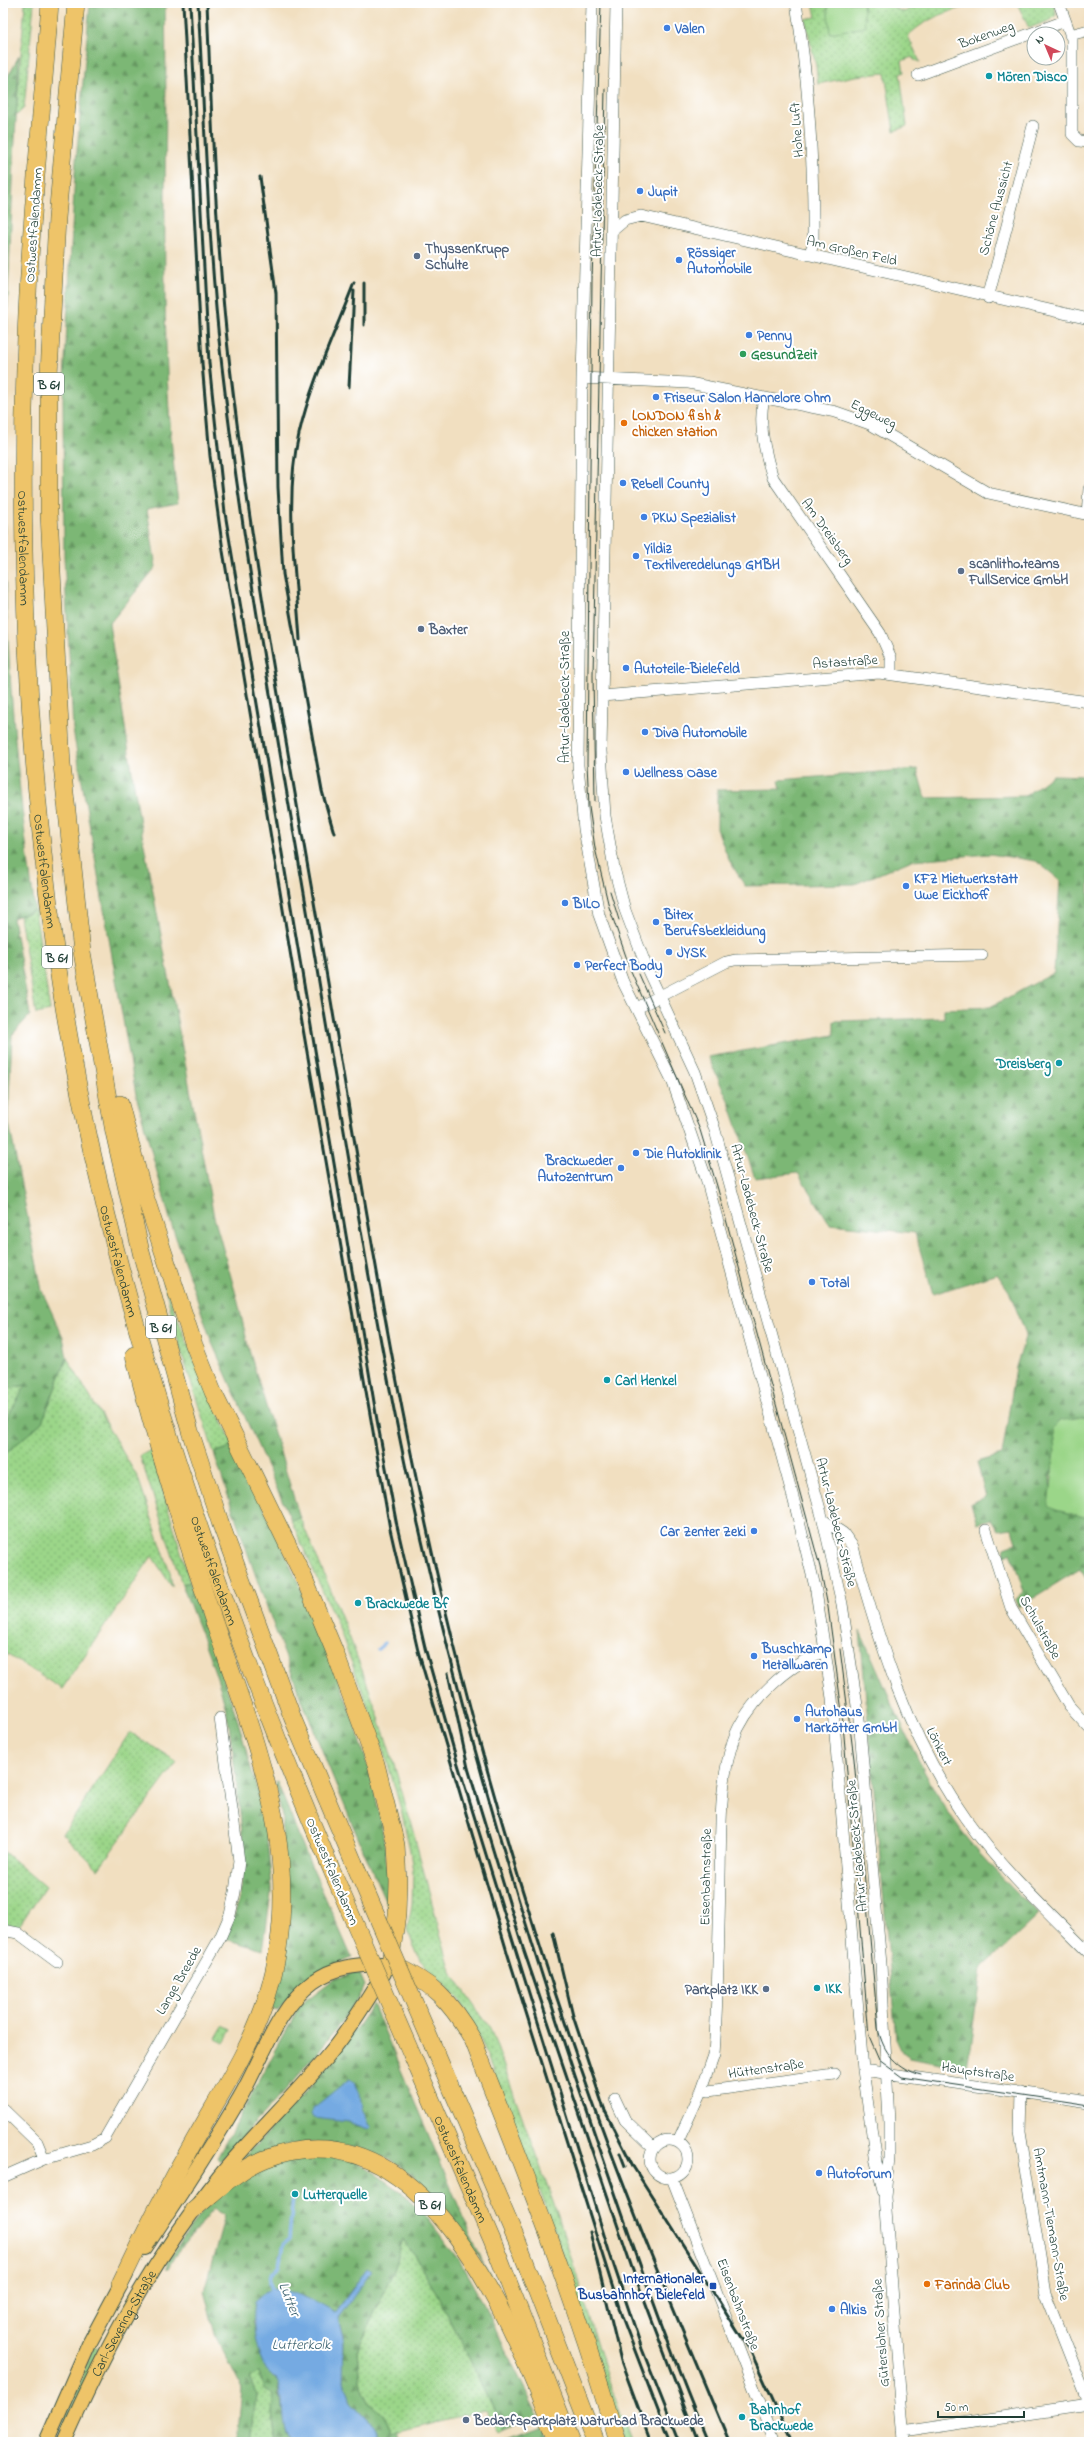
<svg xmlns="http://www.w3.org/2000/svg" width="1092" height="2445" viewBox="0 0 1092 2445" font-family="'Indie Flower',sans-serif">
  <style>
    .grass { fill: url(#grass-dots); stroke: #5d8a5e }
    .forest { fill: url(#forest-firs); stroke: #4e7a54 }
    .garden { fill: #9bd689; stroke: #5d8a5e }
    .water { fill: #75aae2; stroke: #4a748b }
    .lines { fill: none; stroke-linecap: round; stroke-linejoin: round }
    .stream { stroke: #75aae2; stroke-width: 3.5 }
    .minor-casing { stroke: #3e5549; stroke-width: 12 }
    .major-casing { stroke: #3e5549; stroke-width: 16 }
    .highway-casing { stroke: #3e5549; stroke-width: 18 }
    .minor { stroke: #fff; stroke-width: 11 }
    .major { stroke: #eec469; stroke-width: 14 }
    .highway { stroke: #eec469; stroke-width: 17 }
    .tram { stroke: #1f3d34; stroke-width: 1 }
    .rail { stroke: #1f3d34; stroke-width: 3 }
    .highway-bridge-casing { stroke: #3e5549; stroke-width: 18; stroke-linecap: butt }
    .highway-bridge { stroke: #eec469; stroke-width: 17 }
    .shop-dot { fill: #3f7fe0; stroke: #fff; stroke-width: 1.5 }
    .culture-dot { fill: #0f9aa8; stroke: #fff; stroke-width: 1.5 }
    .service-dot { fill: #5c6f8a; stroke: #fff; stroke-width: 1.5 }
    .leisure-dot { fill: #2e9e5b; stroke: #fff; stroke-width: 1.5 }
    .food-dot { fill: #e8710a; stroke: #fff; stroke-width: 1.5 }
    .transit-dot { fill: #1a4fb4; stroke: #fff; stroke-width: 1.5 }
    .labels { text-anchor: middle; stroke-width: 4; stroke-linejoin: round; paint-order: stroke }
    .shield { fill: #fff; stroke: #627771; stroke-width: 1 }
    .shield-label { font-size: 13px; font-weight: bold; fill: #1f3d34 }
    .shop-label { font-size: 14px; font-weight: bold; fill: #366cbe; stroke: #fff; text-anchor: start }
    .street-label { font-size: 14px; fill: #1f3d34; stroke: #fff }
    .culture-label { font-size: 14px; font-weight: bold; fill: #0d838f; stroke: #fff; text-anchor: start }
    .service-label { font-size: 14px; font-weight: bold; fill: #4e5e75; stroke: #fff; text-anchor: start }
    .leisure-label { font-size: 14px; font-weight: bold; fill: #27864d; stroke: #fff; text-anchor: start }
    .food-label { font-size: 14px; font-weight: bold; fill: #c56008; stroke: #fff; text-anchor: start }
    .transit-label { font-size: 14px; font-weight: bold; fill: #164399; stroke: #fff; text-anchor: end }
    .water-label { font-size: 15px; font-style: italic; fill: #3d6371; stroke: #fff }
  </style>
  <defs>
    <pattern id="grass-dots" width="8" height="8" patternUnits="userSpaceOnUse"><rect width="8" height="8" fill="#9bd689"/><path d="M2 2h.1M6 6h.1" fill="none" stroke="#7eaf71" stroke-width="1.8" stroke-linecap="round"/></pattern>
    <pattern id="forest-firs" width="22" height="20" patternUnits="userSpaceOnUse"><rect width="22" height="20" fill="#7cb775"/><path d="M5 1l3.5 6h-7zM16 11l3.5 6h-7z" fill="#659661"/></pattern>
  </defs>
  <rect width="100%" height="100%" fill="#fff"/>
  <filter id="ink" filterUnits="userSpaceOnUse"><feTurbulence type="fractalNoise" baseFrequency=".025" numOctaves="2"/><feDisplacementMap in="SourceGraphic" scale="8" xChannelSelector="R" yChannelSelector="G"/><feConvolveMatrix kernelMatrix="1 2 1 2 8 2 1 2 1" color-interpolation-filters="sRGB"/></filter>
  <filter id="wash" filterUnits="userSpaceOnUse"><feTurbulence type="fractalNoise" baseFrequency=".012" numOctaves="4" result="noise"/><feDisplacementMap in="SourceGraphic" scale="16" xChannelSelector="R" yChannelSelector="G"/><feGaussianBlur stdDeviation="0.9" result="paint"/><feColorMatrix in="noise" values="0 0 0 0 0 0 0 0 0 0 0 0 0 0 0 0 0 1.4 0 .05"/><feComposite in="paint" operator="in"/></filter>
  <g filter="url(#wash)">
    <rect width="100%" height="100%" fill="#f1dfc0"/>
    <path class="grass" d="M25,3H34L24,108L16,116Z
      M813,3H892L894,8L904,12L922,3H978C953,10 926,17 908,36L920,62L914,60L912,57L902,61L904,72L900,74L907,126L894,131L885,73L855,76L818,84L816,66L805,19L816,17Z
      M1017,3H1054L1056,15L1051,20L1029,28Z
      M35,910L50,1011L36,1014L20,916Z
      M164,1283L192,1355L234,1446L214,1453L180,1348Z
      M67,1358L138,1478L170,1572L172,1587L152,1556L62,1689L3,1652V1456L42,1422Z
      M27,1385L7,1421L3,1425V1390Z
      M151,1450L190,1582L182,1584L140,1456Z
      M300,1518C337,1603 372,1689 398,1778C416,1839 431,1901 448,1962L454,1976L490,2028L557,2213L612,2390L631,2442H624L548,2212L480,2038L460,2001L420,1960L407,1930L412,1905L413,1873L410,1850L402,1813L384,1750L339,1628L291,1520Z
      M130,1732L177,1762L98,1869L63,1834Z
      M3,1851L45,1887L17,1929L3,1926Z
      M223,2026L231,2030L224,2042L216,2038Z
      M404,2239C443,2300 473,2364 503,2430L498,2433L485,2410L392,2433L383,2414L369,2402L360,2383L357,2351L394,2270Z
      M95,2346L99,2348L58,2442H55Z
      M258,2372L261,2382L274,2395L272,2412L276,2442H251L256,2394L249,2378Z"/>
    <path class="forest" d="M90,3H165C169,170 156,337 178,503L147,509L156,567L109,624L140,823L214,1217L237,1298L249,1350L300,1518L291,1520L212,1343L171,1223L136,1095L73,730L64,556L63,400L75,173Z
      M19,56C12,208 3,359 4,512C5,645 16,779 35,910L13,918L30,1015L12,1035L8,1118L42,1291L63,1337L67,1358L42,1422L3,1456V1425L26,1385L3,1390V85Z
      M917,769L925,798L1025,796L1053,775L1089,776V1419L1059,1421L1053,1430L1055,1452L1050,1483L1056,1510L1089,1518V1583L1080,1569L1018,1607L1015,1600L1024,1592L1011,1552L1003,1558L1005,1547L1016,1543L1012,1528L998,1530L991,1519L977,1523L971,1503L986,1497L977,1462L1002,1455L1016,1367L1026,1334L1009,1291L997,1274L933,1294L915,1233L830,1224L798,1173L755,1178L728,1100L708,1057L834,1035V1021L944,1018V1009L990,1007L1054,973L1060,880L1036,861L990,854L912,860L855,884L745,886L729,860L717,829V790L781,789L779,780Z
      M234,1446C264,1507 292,1567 319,1630C356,1720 389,1810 389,1909C323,1760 264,1608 214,1453Z
      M190,1582L238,1721L265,1819L272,1887L263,1950L225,1939C249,1885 245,1854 238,1797C235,1773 233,1749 229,1725C221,1678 198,1629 182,1584Z
      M860,1631C889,1693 913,1760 951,1817C975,1853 1009,1884 1038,1915L981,1969L967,2069L909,2058L903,2054L896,2039Z
      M275,1782H277L307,1856L352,1958C320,1971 300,1985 277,2011L270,2008L283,1821Z
      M354,1973L360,1974L365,1986C326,2051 271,2105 220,2161L217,2158L301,2004L334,1979Z
      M373,2004L482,2261L512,2313C478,2258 447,2194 390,2160C379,2153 362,2150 350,2147C327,2142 304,2141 281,2147C267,2151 254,2158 242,2164V2160L333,2061Z
      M304,2153L358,2162L405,2194L426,2216L460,2262L479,2296L538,2416L503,2430C473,2364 443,2300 404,2239L394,2270L357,2351L360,2383L369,2402L383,2414L392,2433L398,2431L402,2442H379L376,2428L351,2402L343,2381L344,2337L339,2317L356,2291L353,2287L335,2314L283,2290L252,2322L266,2369L278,2382L286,2434L291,2442H276L272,2412L274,2395L265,2390L258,2372L249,2378L256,2394L251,2442H237L242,2389L216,2337L204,2291L225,2215L214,2209L174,2257L167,2270V2262L200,2214L233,2180Z
      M542,2427L549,2442H508L507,2440Z"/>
    <path class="garden" d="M827,3H863L865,27L830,33Z
      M1082,1417L1089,1419V1518L1056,1510L1049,1506L1055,1452L1053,1430L1059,1421Z"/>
    <path class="water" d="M349,2079L355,2082L360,2094L362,2110L371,2126L368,2129L348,2122L313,2118L311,2114L312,2109Z
      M368,2268L372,2271L339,2317L344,2337L343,2381L351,2402L376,2428L379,2442H291C278,2424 286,2402 278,2383C276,2377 269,2374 266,2369C254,2348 252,2324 255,2301C259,2298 263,2293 267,2291C284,2283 321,2305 335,2313Z"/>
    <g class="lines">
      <path class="stream" d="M378,1649L385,1643
        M275,2295L269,2282L270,2275L279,2266L283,2244L289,2239L293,2197"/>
    </g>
  </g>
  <g filter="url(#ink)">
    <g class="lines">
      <defs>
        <path id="minor" d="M592,3L582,378L578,765L584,829L599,915L623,982L672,1080L706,1178L794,1501L816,1591L832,1698L863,2070L876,2162L883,2190
          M616,3L601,751L605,816L614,868L625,910L648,971L695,1072L714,1127L823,1520L842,1604L859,1719L881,1964L889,2122V2158L885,2197L904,2442
          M796,3C809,84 814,163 813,245L809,255
          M1059,3L1072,39V134L1079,141L1089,142
          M1070,35L1089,30
          M918,75L1065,21
          M612,231L625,220L641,216L1089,319
          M988,298L1033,126
          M582,378L689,383L836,412L870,424L988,493L1089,515
          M764,398C758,423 765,454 773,478L880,633L891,658V674
          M1087,515L1089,489
          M602,696L879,673L1089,702
          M637,1008L726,962L735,960L982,955
          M823,1520L843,1533L853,1547C879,1642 908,1738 966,1819C1001,1868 1047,1911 1089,1953
          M986,1530L1011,1608L1069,1706L1089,1728
          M3,1930L18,1933L57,1962
          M863,2070L1089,2102
          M702,2089L708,2091L834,2074
          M1021,2092L1020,2132L1046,2294L1089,2403
          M615,2099L625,2120L653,2147
          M3,2109L37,2142L44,2159
          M650 2159a19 19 0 1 1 38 0a19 19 0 1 1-38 0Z
          M678,2141L702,2089L714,2055C718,1995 719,1935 720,1876C721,1831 719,1784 733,1741C746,1703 789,1663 826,1651
          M3,2177L44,2159L92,2145L105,2138L220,1938L230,1915L235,1892L239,1861L220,1718
          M672,2178L775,2442
          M903,2432L1089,2404"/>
        <g id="major">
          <path d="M145,2248C177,2199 210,2150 239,2099C262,2061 276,2009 313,1982C335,1966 356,1965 382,1964"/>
          <path d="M46,2442L89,2344L126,2275"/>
          <path id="s1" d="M64,2442C107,2344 152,2261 219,2177C254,2134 295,2096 330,2053C351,2028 367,2000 384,1973"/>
        </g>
        <g id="highway">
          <path id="s2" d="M50,3C41,124 28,246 25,368C22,461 23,554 27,647C35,816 55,987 92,1152C148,1400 233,1640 333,1873"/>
          <path d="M76,3L57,218L49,374V514L62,765L82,952L114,1132L141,1252L190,1431L220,1522L293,1719L354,1863"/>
          <path d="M120,1104L141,1184L194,1345L213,1392L303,1576L334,1650L376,1764L396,1845L398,1882L397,1915L390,1964C432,1981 451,2002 473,2040C525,2172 578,2305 617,2442"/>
          <path d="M433,2046L518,2243L595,2442"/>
          <path id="s3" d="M412,2055L492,2240L571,2442"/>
          <path d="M193,2210C216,2191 237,2170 265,2159C425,2098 514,2329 558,2442"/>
          <path d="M120,2284C143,2235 168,2186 195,2139C221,2093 251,2048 267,1997C310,1858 252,1737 209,1607C181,1524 155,1440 134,1355"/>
        </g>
      </defs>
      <use href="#minor" class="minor-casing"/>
      <use href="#major" class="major-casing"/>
      <use href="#highway" class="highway-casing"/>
      <use href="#minor" class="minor"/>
      <use href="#major" class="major"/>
      <use href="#highway" class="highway"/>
      <path class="tram" d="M601,3L592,280L587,763L589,807L595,848L609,907L631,971L700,1130L717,1186L820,1567L828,1607L842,1712L869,2037L879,2060L902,2077L1089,2105
        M595,801L593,675L605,89
        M610,891L619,920
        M639,974L665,1033
        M840,1649L854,1759L878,2028C883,2053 897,2069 922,2075"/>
      <path class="rail" d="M183,3L202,363L210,456L223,551L302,1023L390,1529L418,1651L507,1952L622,2317L670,2442
        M190,3L209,363L225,513L377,1420L397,1526L425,1648L457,1761L609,2251L642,2349L679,2442
        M198,3C205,124 208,246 222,367C246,575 286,781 320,988C348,1153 374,1319 409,1483C456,1701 519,1913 591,2123C628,2231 664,2338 708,2442
        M207,3C212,124 216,247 230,367C254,572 292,774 327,977C365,1201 399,1425 454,1645C493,1800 539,1952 593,2103C634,2217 682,2330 729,2442
        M260,177L276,293L278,487L283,574L322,791L334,833
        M364,325V283
        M349,387L354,291
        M300,640C296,575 284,498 299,434C311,382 335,333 354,283
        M448,1673L468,1768L523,1948L632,2268L698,2442
        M553,1933L573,2016L605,2112
        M603,2107L634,2168L750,2350L792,2442
        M620,2153L625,2166
        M590,2232L621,2361L651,2442"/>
      <defs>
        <path id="highway-bridge" d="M354,1863L433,2046
          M333,1873L412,2055"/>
      </defs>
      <use href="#highway-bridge" class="highway-bridge-casing"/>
      <use href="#highway-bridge" class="highway-bridge"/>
    </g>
  </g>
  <g class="shop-dot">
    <circle cx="667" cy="28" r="4"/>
    <circle cx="640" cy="191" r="4"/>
    <circle cx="679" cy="260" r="4"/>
    <circle cx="749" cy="335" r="4"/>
    <circle cx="656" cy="397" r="4"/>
    <circle cx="623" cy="483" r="4"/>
    <circle cx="644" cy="517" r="4"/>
    <circle cx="636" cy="556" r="4"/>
    <circle cx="626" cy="668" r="4"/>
    <circle cx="645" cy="732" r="4"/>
    <circle cx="626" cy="772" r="4"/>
    <circle cx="906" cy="886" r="4"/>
    <circle cx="565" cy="903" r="4"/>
    <circle cx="656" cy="922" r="4"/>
    <circle cx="669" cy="952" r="4"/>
    <circle cx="577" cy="965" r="4"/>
    <circle cx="636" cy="1153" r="4"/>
    <circle cx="621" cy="1168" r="4"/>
    <circle cx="812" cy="1282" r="4"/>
    <circle cx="754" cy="1531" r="4"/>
    <circle cx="754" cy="1656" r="4"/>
    <circle cx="797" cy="1719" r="4"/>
    <circle cx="819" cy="2173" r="4"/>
    <circle cx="832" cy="2309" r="4"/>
  </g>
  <g class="culture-dot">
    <circle cx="989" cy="76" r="4"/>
    <circle cx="1059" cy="1063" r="4"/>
    <circle cx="607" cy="1380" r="4"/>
    <circle cx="358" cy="1603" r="4"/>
    <circle cx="817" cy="1988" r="4"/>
    <circle cx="295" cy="2194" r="4"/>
    <circle cx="742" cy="2417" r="4"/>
  </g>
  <g class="service-dot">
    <circle cx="417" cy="256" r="4"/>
    <circle cx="961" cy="571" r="4"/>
    <circle cx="421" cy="629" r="4"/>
    <circle cx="766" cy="1989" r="4"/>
    <circle cx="466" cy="2420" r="4"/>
  </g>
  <circle class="leisure-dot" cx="743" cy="354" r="4"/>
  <g class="food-dot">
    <circle cx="624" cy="423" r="4"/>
    <circle cx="927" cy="2284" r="4"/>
  </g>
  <rect class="transit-dot" x="709" y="2282" width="8" height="8" rx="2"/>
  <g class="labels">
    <g class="shield">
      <rect x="34" y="373" width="30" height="22" rx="3"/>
      <rect x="42" y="946" width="30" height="22" rx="3"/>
      <rect x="146" y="1316" width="30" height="22" rx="3"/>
      <rect x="415" y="2193" width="30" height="22" rx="3"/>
    </g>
    <g class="shield-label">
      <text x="49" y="389">B 61</text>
      <text x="57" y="962">B 61</text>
      <text x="161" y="1332">B 61</text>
      <text x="430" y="2209">B 61</text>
    </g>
    <g class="shop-label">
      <text x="675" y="33">Valen</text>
      <text x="648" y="196">Jupit</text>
      <text x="687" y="257">Rössiger<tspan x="687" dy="16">Automobile</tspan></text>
      <text x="757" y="340">Penny</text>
      <text x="664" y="402">Friseur Salon Hannelore Ohm</text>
      <text x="631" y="488">Rebell County</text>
      <text x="652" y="522">PKW Spezialist</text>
      <text x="644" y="553">Yildiz<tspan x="644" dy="16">Textilveredelungs GMBH</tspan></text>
      <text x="634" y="673">Autoteile-Bielefeld</text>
      <text x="653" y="737">Diva Automobile</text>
      <text x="634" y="777">Wellness Oase</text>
      <text x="914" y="883">KFZ Mietwerkstatt<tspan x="914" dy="16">Uwe Eickhoff</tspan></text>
      <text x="573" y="908">BILO</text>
      <text x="664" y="919">Bitex<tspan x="664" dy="16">Berufsbekleidung</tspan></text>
      <text x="677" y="957">JYSK</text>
      <text x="585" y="970">Perfect Body</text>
      <text x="644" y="1158">Die Autoklinik</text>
      <text x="613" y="1165" text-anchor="end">Brackweder<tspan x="613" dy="16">Autozentrum</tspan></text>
      <text x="820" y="1287">Total</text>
      <text x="746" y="1536" text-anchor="end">Car Zenter Zeki</text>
      <text x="762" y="1653">Buschkamp<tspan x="762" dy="16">Metallwaren</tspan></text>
      <text x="805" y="1716">Autohaus<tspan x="805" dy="16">Markötter GmbH</tspan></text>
      <text x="827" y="2178">Autoforum</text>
      <text x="840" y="2314">Alkis</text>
    </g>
    <g class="street-label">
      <text transform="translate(986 34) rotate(-20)" y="5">Bokenweg</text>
      <text transform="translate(796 130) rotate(-94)" y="5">Hohe Luft</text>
      <text transform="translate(597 191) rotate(-89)" y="5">Artur-Ladebeck-Straße</text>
      <text transform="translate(995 208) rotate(-75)" y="5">Schöne Aussicht</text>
      <text transform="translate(33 225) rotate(-86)" y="5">Ostwestfalendamm</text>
      <text transform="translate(852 250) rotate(13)" y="5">Am Großen Feld</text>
      <text transform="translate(874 413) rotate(26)" y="5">Eggeweg</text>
      <text transform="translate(828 531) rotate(54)" y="5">Am Dreisberg</text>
      <text dy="5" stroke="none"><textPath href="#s2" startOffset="546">Ostwestfalendamm</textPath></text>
      <text transform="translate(845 661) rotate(-4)" y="5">Astastraße</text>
      <text transform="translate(564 697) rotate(-90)" y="5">Artur-Ladebeck-Straße</text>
      <text dy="5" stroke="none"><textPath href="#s2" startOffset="870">Ostwestfalendamm</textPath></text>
      <text transform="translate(753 1208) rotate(75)" y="5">Artur-Ladebeck-Straße</text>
      <text dy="5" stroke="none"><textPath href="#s2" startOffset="1267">Ostwestfalendamm</textPath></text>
      <text transform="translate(837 1522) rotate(76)" y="5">Artur-Ladebeck-Straße</text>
      <text dy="5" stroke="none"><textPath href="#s2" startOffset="1591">Ostwestfalendamm</textPath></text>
      <text transform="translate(1041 1627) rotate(61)" y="5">Schulstraße</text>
      <text transform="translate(940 1746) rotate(63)" y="5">Lönkert</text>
      <text transform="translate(856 1846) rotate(-95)" y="5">Artur-Ladebeck-Straße</text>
      <text transform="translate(333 1871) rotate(67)" y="5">Ostwestfalendamm</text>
      <text transform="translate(705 1877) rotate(-89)" y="5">Eisenbahnstraße</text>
      <text transform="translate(178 1980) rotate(-60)" y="5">Lange Breede</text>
      <text transform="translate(766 2068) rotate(-8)" y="5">Hüttenstraße</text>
      <text transform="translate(978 2071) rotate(8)" y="5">Hauptstraße</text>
      <text dy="5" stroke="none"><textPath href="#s3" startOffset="124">Ostwestfalendamm</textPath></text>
      <text transform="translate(1052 2224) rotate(80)" y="5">Amtmann-Tiemann-Straße</text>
      <text transform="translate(739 2304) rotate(69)" y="5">Eisenbahnstraße</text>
      <text dy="5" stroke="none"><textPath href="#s1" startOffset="133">Carl-Severing-Straße</textPath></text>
      <text transform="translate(880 2333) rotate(-94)" y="5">Gütersloher Straße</text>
    </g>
    <g class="culture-label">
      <text x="997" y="81">Mören Disco</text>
      <text x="1051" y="1068" text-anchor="end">Dreisberg</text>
      <text x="615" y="1385">Carl Henkel</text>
      <text x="366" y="1608">Brackwede Bf</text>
      <text x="825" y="1993">IKK</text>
      <text x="303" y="2199">Lutterquelle</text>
      <text x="750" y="2414">Bahnhof<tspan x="750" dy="16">Brackwede</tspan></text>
    </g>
    <g class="service-label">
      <text x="425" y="253">ThyssenKrupp<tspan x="425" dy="16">Schulte</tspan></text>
      <text x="969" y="568">scanlitho.teams<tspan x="969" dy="16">FullService GmbH</tspan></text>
      <text x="429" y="634">Baxter</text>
      <text x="758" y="1994" text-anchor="end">Parkplatz IKK</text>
      <text x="474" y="2425">Bedarfsparkplatz Naturbad Brackwede</text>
    </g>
    <g class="leisure-label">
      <text x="751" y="359">GesundZeit</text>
    </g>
    <g class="food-label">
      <text x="632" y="420">LONDON fish &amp;<tspan x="632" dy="16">chicken station</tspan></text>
      <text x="935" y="2289">Farinda Club</text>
    </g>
    <g class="transit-label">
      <text x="705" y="2283">Internationaler<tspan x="705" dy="16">Busbahnhof Bielefeld</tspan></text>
    </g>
    <g class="water-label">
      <text transform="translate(290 2299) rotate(68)" y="5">Lutter</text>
      <text x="301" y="2349">Lutterkolk</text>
    </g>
  </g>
  <rect width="1092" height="2445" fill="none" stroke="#fff" stroke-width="16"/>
  <g transform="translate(1046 46) rotate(316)"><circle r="19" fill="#ffffff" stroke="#a5b1ae"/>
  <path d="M0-3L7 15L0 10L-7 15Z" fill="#d1495b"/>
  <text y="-6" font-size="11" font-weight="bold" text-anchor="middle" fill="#1f3d34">N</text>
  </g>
  <path d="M938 2411v6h86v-6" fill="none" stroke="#1f3d34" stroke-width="2"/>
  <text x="944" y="2411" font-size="12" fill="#1f3d34" stroke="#ffffff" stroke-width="3" paint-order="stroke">50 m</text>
</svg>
